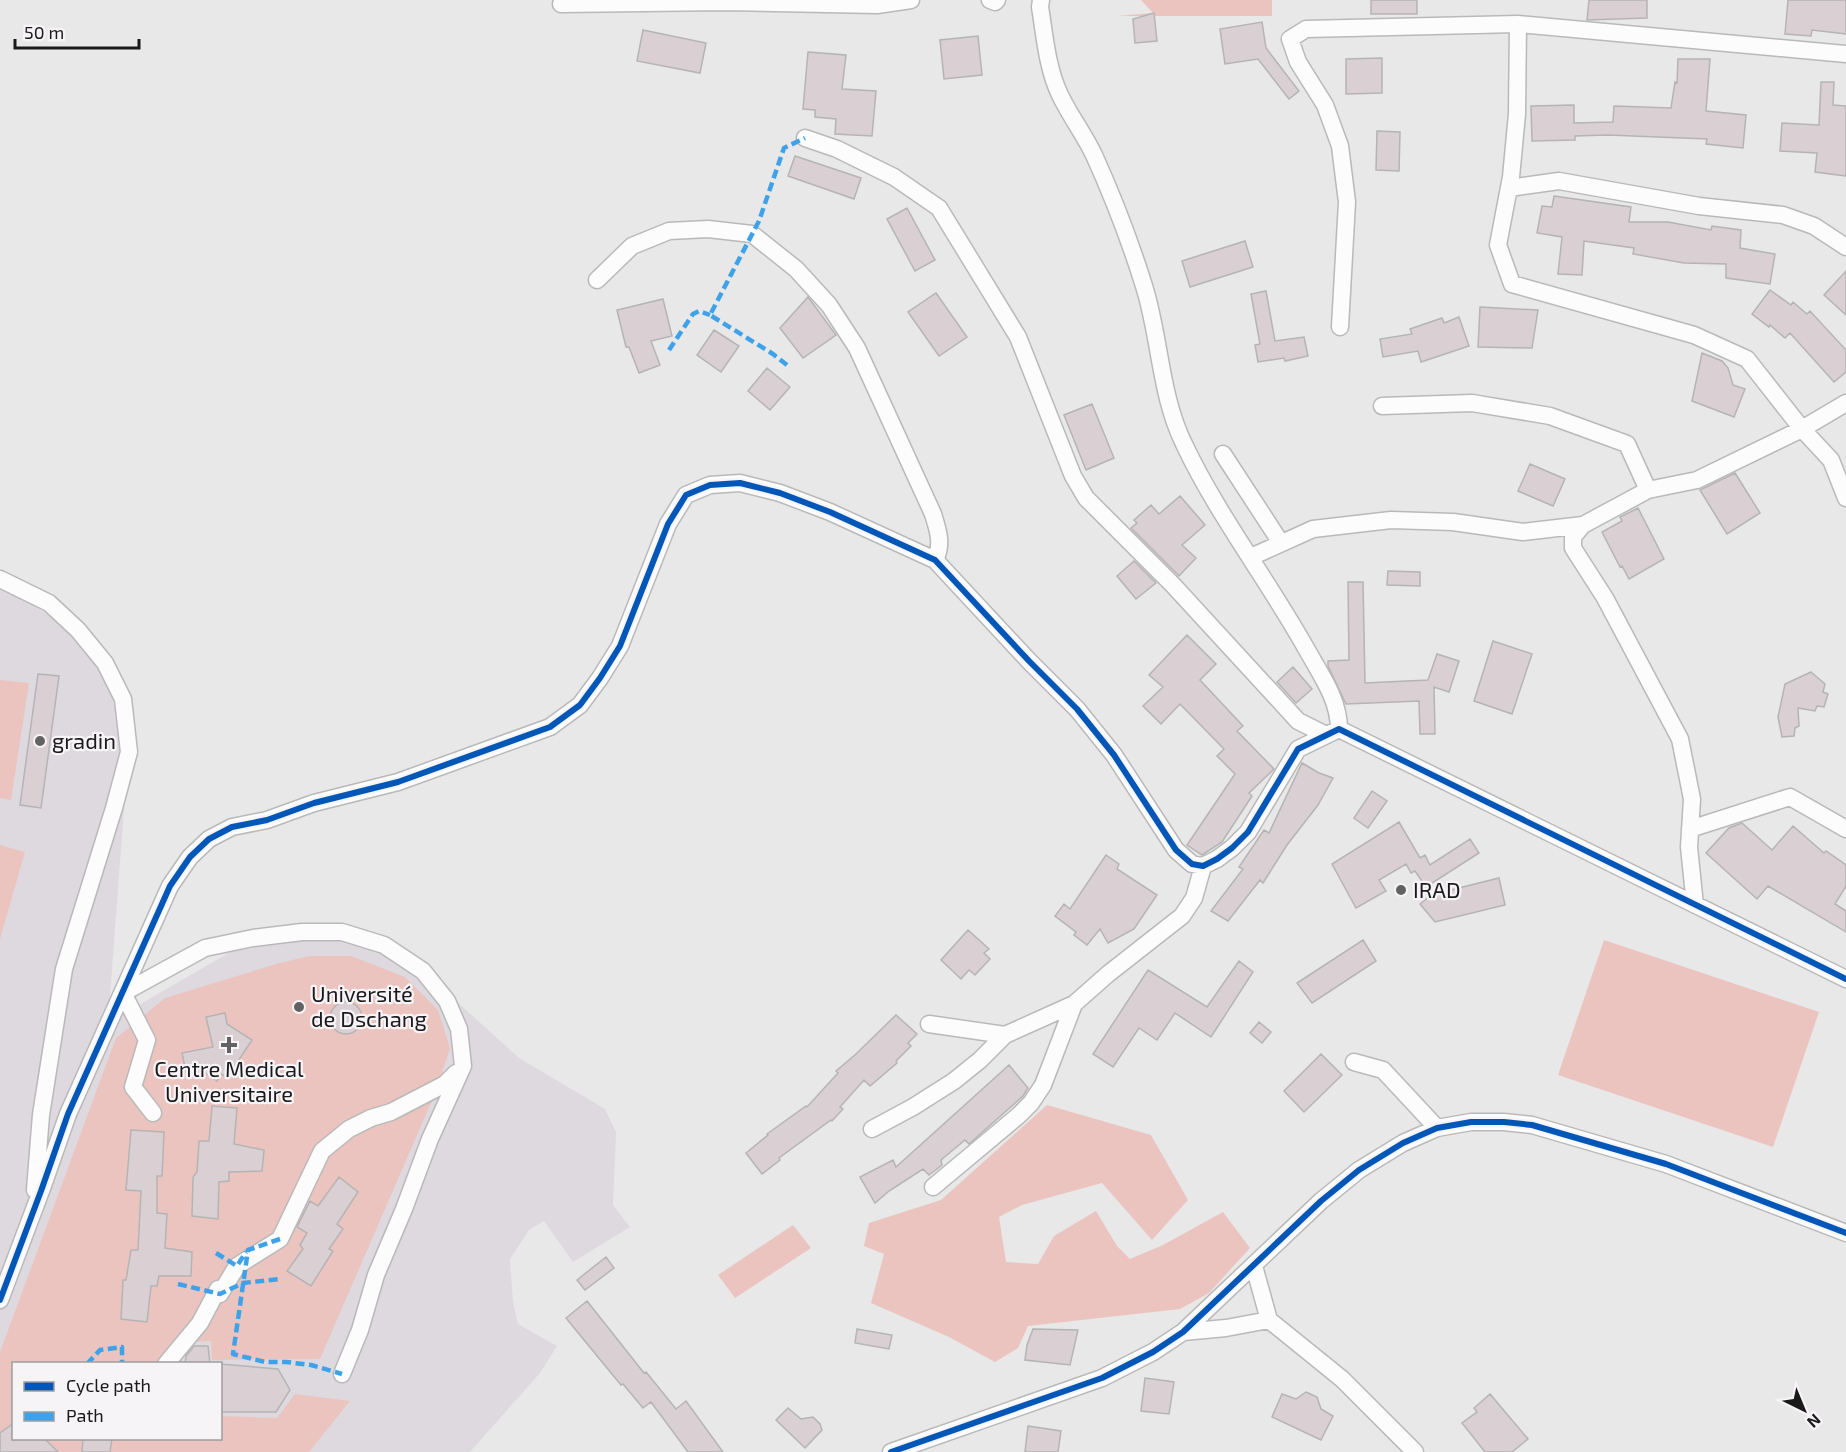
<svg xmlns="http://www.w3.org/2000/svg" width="1846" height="1452" viewBox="0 0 1846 1452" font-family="'Exo 2',sans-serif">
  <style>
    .built { fill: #ded9de; fill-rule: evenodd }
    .green { fill: #ebc4bf }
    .building { fill: #dacfd3; stroke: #b5b4b5; stroke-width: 1.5 }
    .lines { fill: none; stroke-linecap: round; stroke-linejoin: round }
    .minor-casing { stroke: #b9b9b9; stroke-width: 19 }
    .minor { stroke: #fcfcfc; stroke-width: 16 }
    .quiet { stroke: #3da2ea; stroke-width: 4.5; stroke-dasharray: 9 4.5; stroke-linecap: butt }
    .cycleway-casing { stroke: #f7f4f7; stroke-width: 10 }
    .cycleway { stroke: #0057b8; stroke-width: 6 }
    .poi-dot { fill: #636263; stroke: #f7f4f7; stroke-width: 2 }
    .labels { text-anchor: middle; stroke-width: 4.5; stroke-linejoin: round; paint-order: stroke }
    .poi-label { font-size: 22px; fill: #1b1a1b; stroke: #f7f4f7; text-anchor: start }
  </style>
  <rect width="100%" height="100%" fill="#e8e8e8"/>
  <path class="built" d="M0,589L12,590L76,635L121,703L128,755L108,1023L230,952L316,937L386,949L444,990L519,1058L605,1109L616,1132L613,1205L630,1227L573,1262L544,1221L529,1230L510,1259L513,1302L518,1324L557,1346L540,1373L470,1452H0ZM14,1364H220V1438H14Z"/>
  <path class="green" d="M1141,0H1272V16H1117L1153,13Z
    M0,680L29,683L11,800L0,798Z
    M0,845L25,852L0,939Z
    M1604,940L1819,1012L1773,1147L1558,1075Z
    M309,956H351L405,977L438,1010L450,1048L437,1089L320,1359L212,1360L211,1341L188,1342L183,1347L182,1363L14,1364V1438H220L221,1416L277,1418L295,1394L350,1401L309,1452H0V1352L116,1038L165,998L276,964Z
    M1047,1105L1151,1135L1188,1200L1152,1240L1102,1183L1022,1205L999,1217L1006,1262L1038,1264L1054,1236L1096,1211L1117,1246L1130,1259L1163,1245L1223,1212L1250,1248L1209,1293L1180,1309L1028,1326L1018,1348L995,1362L949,1337L871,1303L884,1254L864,1246L869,1223L941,1200Z
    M793,1225L811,1248L735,1298L718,1275Z"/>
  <path class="building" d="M1371,0H1417V14H1371Z
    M1589,0H1647V18L1587,20Z
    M1788,0H1846V34L1812,30L1811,36L1785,34Z
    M1154,13L1157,41L1135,43L1133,19Z
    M1262,22L1266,48L1299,91L1289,99L1258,59L1225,64L1220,29Z
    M643,30L706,43L700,73L637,61Z
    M978,36L982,75L944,79L940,40Z
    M808,52L846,55L842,89L876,91L872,136L835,134L836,119L815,117V110L803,109Z
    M1382,58V93L1346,94V59Z
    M1678,59H1710L1706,111L1746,115L1743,148L1706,144L1707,139L1608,135L1575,136V140L1532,141L1531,106L1574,105V123L1613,122L1614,106L1671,108L1675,82L1677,83Z
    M1821,82H1834L1833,105L1846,106V176L1815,172L1817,153L1780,151L1782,123L1819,125Z
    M1377,131L1400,132L1399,171L1376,170Z
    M795,156L861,178L854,199L788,176Z
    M1554,196L1631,207L1629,222H1668L1711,230L1712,226L1741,230L1740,248L1775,254L1770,284L1726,278V264L1684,263L1633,254L1634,248L1584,241L1582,275L1558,274L1562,237L1537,233L1542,206L1552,207Z
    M907,208L935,260L915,271L887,219Z
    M1245,241L1253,267L1190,287L1182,261Z
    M1846,271V315L1824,295Z
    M1770,290L1791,305L1793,302L1807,314L1810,311L1846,350V372L1834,382L1790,333L1785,338L1770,325L1769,327L1752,314Z
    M1266,291L1275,341L1304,337L1308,356L1285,361L1284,358L1258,362L1255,345L1260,344L1251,294Z
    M936,293L967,337L939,356L908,312Z
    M808,297L836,335L803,358L780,328Z
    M663,299L672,336L651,341L660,365L639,373L629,347H626L617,310Z
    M1480,307L1538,310L1532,348L1478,347Z
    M1459,317L1469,346L1421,362L1418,351L1383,357L1380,339L1412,334L1410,329L1442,318L1444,323Z
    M714,330L739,346L721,372L697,355Z
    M1702,353L1722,361L1728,368L1733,385L1745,389L1734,417L1692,401Z
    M767,368L790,387L770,410L748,391Z
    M1092,404L1114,458L1086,470L1064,415Z
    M1530,464L1565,479L1553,506L1518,491Z
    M1735,473L1760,513L1727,534L1700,490Z
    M1180,496L1205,525L1182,545L1196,558L1179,576L1131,528L1137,523L1134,520L1151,505L1159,514Z
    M1638,508L1664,559L1629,579L1622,566L1620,567L1602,532L1622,521L1620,517Z
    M1134,561L1156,583L1136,599L1117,576Z
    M1388,571L1420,572V586L1387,585Z
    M1348,582H1363L1365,683L1428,680L1437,654L1459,661L1449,692L1434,687L1435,734H1420L1419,701L1346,704L1328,666V661L1349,660Z
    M1187,635L1216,664L1200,680L1243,726L1237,731L1274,769L1249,793L1252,796L1222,842L1202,855L1187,845L1235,774L1217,756L1224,749L1180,704L1161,724L1143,706L1163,687L1149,675Z
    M1493,641L1532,654L1512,714L1474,701Z
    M1293,667L1312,689L1296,703L1277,682Z
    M1811,672L1825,684L1823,692L1828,694L1824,707L1817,706L1815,711L1798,708L1799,726L1795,728L1794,736L1782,737L1778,717L1785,684Z
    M38,674L59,676L41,808L20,805Z
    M1302,763L1319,773L1333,778L1318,805L1287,845L1263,883L1260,880L1228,921L1211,911L1243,869L1239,867L1264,830L1269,833Z
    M1372,791L1387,801L1368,828L1354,818Z
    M1399,822L1420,858L1425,855L1430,865L1470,839L1479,853L1426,887L1415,871L1411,873L1406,864L1379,880L1386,891L1356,908L1332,864Z
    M1742,823L1772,850L1793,826L1824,853L1826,851L1846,865V886L1835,904L1846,911V932L1768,886L1757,899L1706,853L1729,828Z
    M1106,855L1119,864L1117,869L1157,895L1134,929L1108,943L1100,929L1087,945L1074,935L1076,932L1055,916L1064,904L1070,909Z
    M1499,878L1505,905L1435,922L1420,904L1431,895Z
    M968,930L989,949L984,953L990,959L975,975L969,970L961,979L941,960Z
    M1363,940L1376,961L1312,1003L1297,983Z
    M1239,961L1253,972L1211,1037L1175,1013L1157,1040L1139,1028L1113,1067L1093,1054L1148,970L1207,1007Z
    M330 1018a16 16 0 1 1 32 0a16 16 0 1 1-32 0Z
    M225,1013L227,1024L252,1040L227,1078L221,1074L217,1081L199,1069L186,1072L182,1053L213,1047L206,1017Z
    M896,1015L917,1034L908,1043L911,1046L896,1061L897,1063L870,1086L864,1080L840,1107L843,1109L832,1121L831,1120L779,1158L780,1160L762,1174L746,1153L768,1135L767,1134L806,1106L807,1107L838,1073L836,1071L856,1054Z
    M1259,1022L1271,1032L1262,1043L1250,1033Z
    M1321,1054L1342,1075L1304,1112L1284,1091Z
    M1009,1065L1028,1088L1023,1096L969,1144L965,1140L941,1160L942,1165L929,1175L923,1169L889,1191L875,1203L860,1177L893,1160L896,1167Z
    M212,1106L237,1108L234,1144L264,1150L262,1171L229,1172V1181L219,1182L218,1219L192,1216L193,1177L197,1172L199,1141H209Z
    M131,1130L164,1132L162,1176H157V1213L167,1214L165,1248L192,1252L191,1276H159L157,1286H151L147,1322L121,1319L123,1280H126L131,1250H138L141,1191L126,1190Z
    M339,1177L358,1192L337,1224L343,1229L329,1249L333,1251L311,1286L287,1271L303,1249L300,1245L307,1233L297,1227L310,1201L318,1206Z
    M606,1257L614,1268L585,1290L577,1280Z
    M587,1301L644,1373L646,1372L676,1409L686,1401L723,1452H688L651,1402L643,1408L623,1384L621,1385L566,1318Z
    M857,1329L892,1335L889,1349L855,1343Z
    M1033,1329L1078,1330L1070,1365L1025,1360L1027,1345Z
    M194,1346H208L210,1364H185L186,1356Z
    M220,1364L278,1369L290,1390L276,1412H220Z
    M1145,1378L1174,1382L1169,1414L1141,1411Z
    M1306,1392L1317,1397L1321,1409L1333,1416L1321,1440L1272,1417L1282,1394L1296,1399Z
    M1490,1394L1528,1439L1512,1452H1485L1462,1423L1477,1412L1474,1408Z
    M788,1408L801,1419L813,1417L820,1424L822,1430L805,1448L776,1420Z
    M14,1423V1438H44L58,1452H0V1433Z
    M1028,1426L1061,1431L1058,1452H1025Z
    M83,1438H112L110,1452H82Z"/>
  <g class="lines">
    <defs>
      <path id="minor" d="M990,0L995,2L997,0
        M1041,0L1040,7C1045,37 1047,68 1060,95C1070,116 1084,134 1094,155C1113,197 1130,241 1144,286C1160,336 1160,396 1184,444C1218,516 1268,580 1307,650C1321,675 1339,700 1339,729
        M561,4L725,2L877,5L911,0
        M1518,24L1517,114L1511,177L1498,245L1512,284L1694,335L1747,359L1802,429L1831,460L1846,498
        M805,138L837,149L894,177L939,208L1018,337L1073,476L1086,498L1173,585L1298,721L1324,734
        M1509,188L1559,181L1699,206L1783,215L1814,226L1846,247
        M597,280L632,246L669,231L708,229L752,234L796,269L829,305L857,348L933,514C938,530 943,544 935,560
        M1340,327L1347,202L1340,146L1325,105L1298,62L1290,39L1306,29L1518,24L1846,54
        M1382,406L1472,403L1550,416L1627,444L1648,490
        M1223,454L1281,543
        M1583,525L1573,537V548L1605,598L1680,739L1692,799L1689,847L1695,905
        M1251,557L1313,529L1391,520L1453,522L1523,532L1583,525L1648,490L1697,480L1802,429L1846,403
        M0,579L49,603L78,630L105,663L123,699L129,752L114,808L64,969L41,1115L35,1190
        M1690,829L1790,797L1846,829
        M929,1024L1005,1035
        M1354,1062L1383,1070L1437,1128
        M153,1113L133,1087L147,1040L123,993L205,948L253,938L302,932H342L384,945L423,971L447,1001L459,1029L463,1066L430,1139L404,1209L376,1275L360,1330L342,1374
        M872,1129L913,1107L954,1081L980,1060L1005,1035L1074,1004
        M933,1187L1018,1116L1031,1103L1043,1085L1074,1004L1108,974L1182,916L1194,898L1203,866
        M1254,1266L1269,1320L1342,1379L1415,1452
        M0,1300L41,1191L68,1114L170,886L190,857L209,839L232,827L267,820L314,803L398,782L550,727L580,705L600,678L620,646L668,524L686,495L710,485L740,483L780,493L830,512L935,560L1029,661L1077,709L1114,755L1176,850L1192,864L1203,866L1217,859L1232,848L1248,832L1298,749L1339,729L1846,979
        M1183,1332L1226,1328L1269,1320
        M166,1364L200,1323L218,1289L220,1294L237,1266L280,1239L322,1151L349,1129L371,1118L391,1112L445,1084L456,1073
        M891,1452L1102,1378L1153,1352L1183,1332L1321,1201L1359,1170L1403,1143L1437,1128L1471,1122H1504L1532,1125L1666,1164L1846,1233"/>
    </defs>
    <use href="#minor" class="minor-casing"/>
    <use href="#minor" class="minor"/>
    <path class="quiet" d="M669,350L693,314L699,311L710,315
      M787,365L773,354L710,315L759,221L784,148L805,138
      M280,1239L248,1250L233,1354L265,1362H286L311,1365L342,1374
      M216,1253L237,1266L246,1252
      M178,1284L220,1294L243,1283L279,1279
      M87,1364L100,1350L122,1347V1364"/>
    <defs>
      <path id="cycleway" d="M0,1300L41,1191L68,1114L170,886L190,857L209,839L232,827L267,820L314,803L398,782L550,727L580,705L600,678L620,646L668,524L686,495L710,485L740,483L780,493L830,512L935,560L1029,661L1077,709L1114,755L1176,850L1192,864L1203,866L1217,859L1232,848L1248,832L1298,749L1339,729L1846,979
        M891,1452L1102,1378L1153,1352L1183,1332L1321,1201L1359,1170L1403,1143L1437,1128L1471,1122H1504L1532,1125L1666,1164L1846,1233"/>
    </defs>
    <use href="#cycleway" class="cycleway-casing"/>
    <use href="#cycleway" class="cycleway"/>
  </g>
  <g class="poi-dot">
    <circle cx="40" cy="741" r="6"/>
    <circle cx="1401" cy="890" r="6"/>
    <circle cx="299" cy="1007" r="6"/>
    <path d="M226 1036h6v6h6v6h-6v6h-6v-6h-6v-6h6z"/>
  </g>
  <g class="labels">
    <g class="poi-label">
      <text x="52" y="749">gradin</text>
      <text x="1413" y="898">IRAD</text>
      <text x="311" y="1002">Université<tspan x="311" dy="25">de Dschang</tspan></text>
      <text x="229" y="1077" text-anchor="middle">Centre Medical<tspan x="229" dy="25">Universitaire</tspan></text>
    </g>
  </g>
  <rect x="12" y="1362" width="210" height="78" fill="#f7f4f7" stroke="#9f9d9f" stroke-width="1.5"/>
  <rect x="24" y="1382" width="30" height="9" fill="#0057b8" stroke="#9f9d9f" stroke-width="1.5"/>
  <text x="66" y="1392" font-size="18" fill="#1b1a1b">Cycle path</text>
  <rect x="24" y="1412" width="30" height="9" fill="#3da2ea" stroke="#9f9d9f" stroke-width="1.5"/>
  <text x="66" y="1422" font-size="18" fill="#1b1a1b">Path</text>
  <g transform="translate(1804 1410) rotate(137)" stroke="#f7f4f7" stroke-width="4.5" paint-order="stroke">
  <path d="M0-4.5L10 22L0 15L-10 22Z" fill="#1b1a1b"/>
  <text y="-9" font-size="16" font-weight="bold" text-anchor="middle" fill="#1b1a1b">N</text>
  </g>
  <path d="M15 39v9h124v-9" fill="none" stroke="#1b1a1b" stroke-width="3"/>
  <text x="24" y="39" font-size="18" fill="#1b1a1b" stroke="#f7f4f7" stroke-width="4.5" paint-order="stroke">50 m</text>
</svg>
